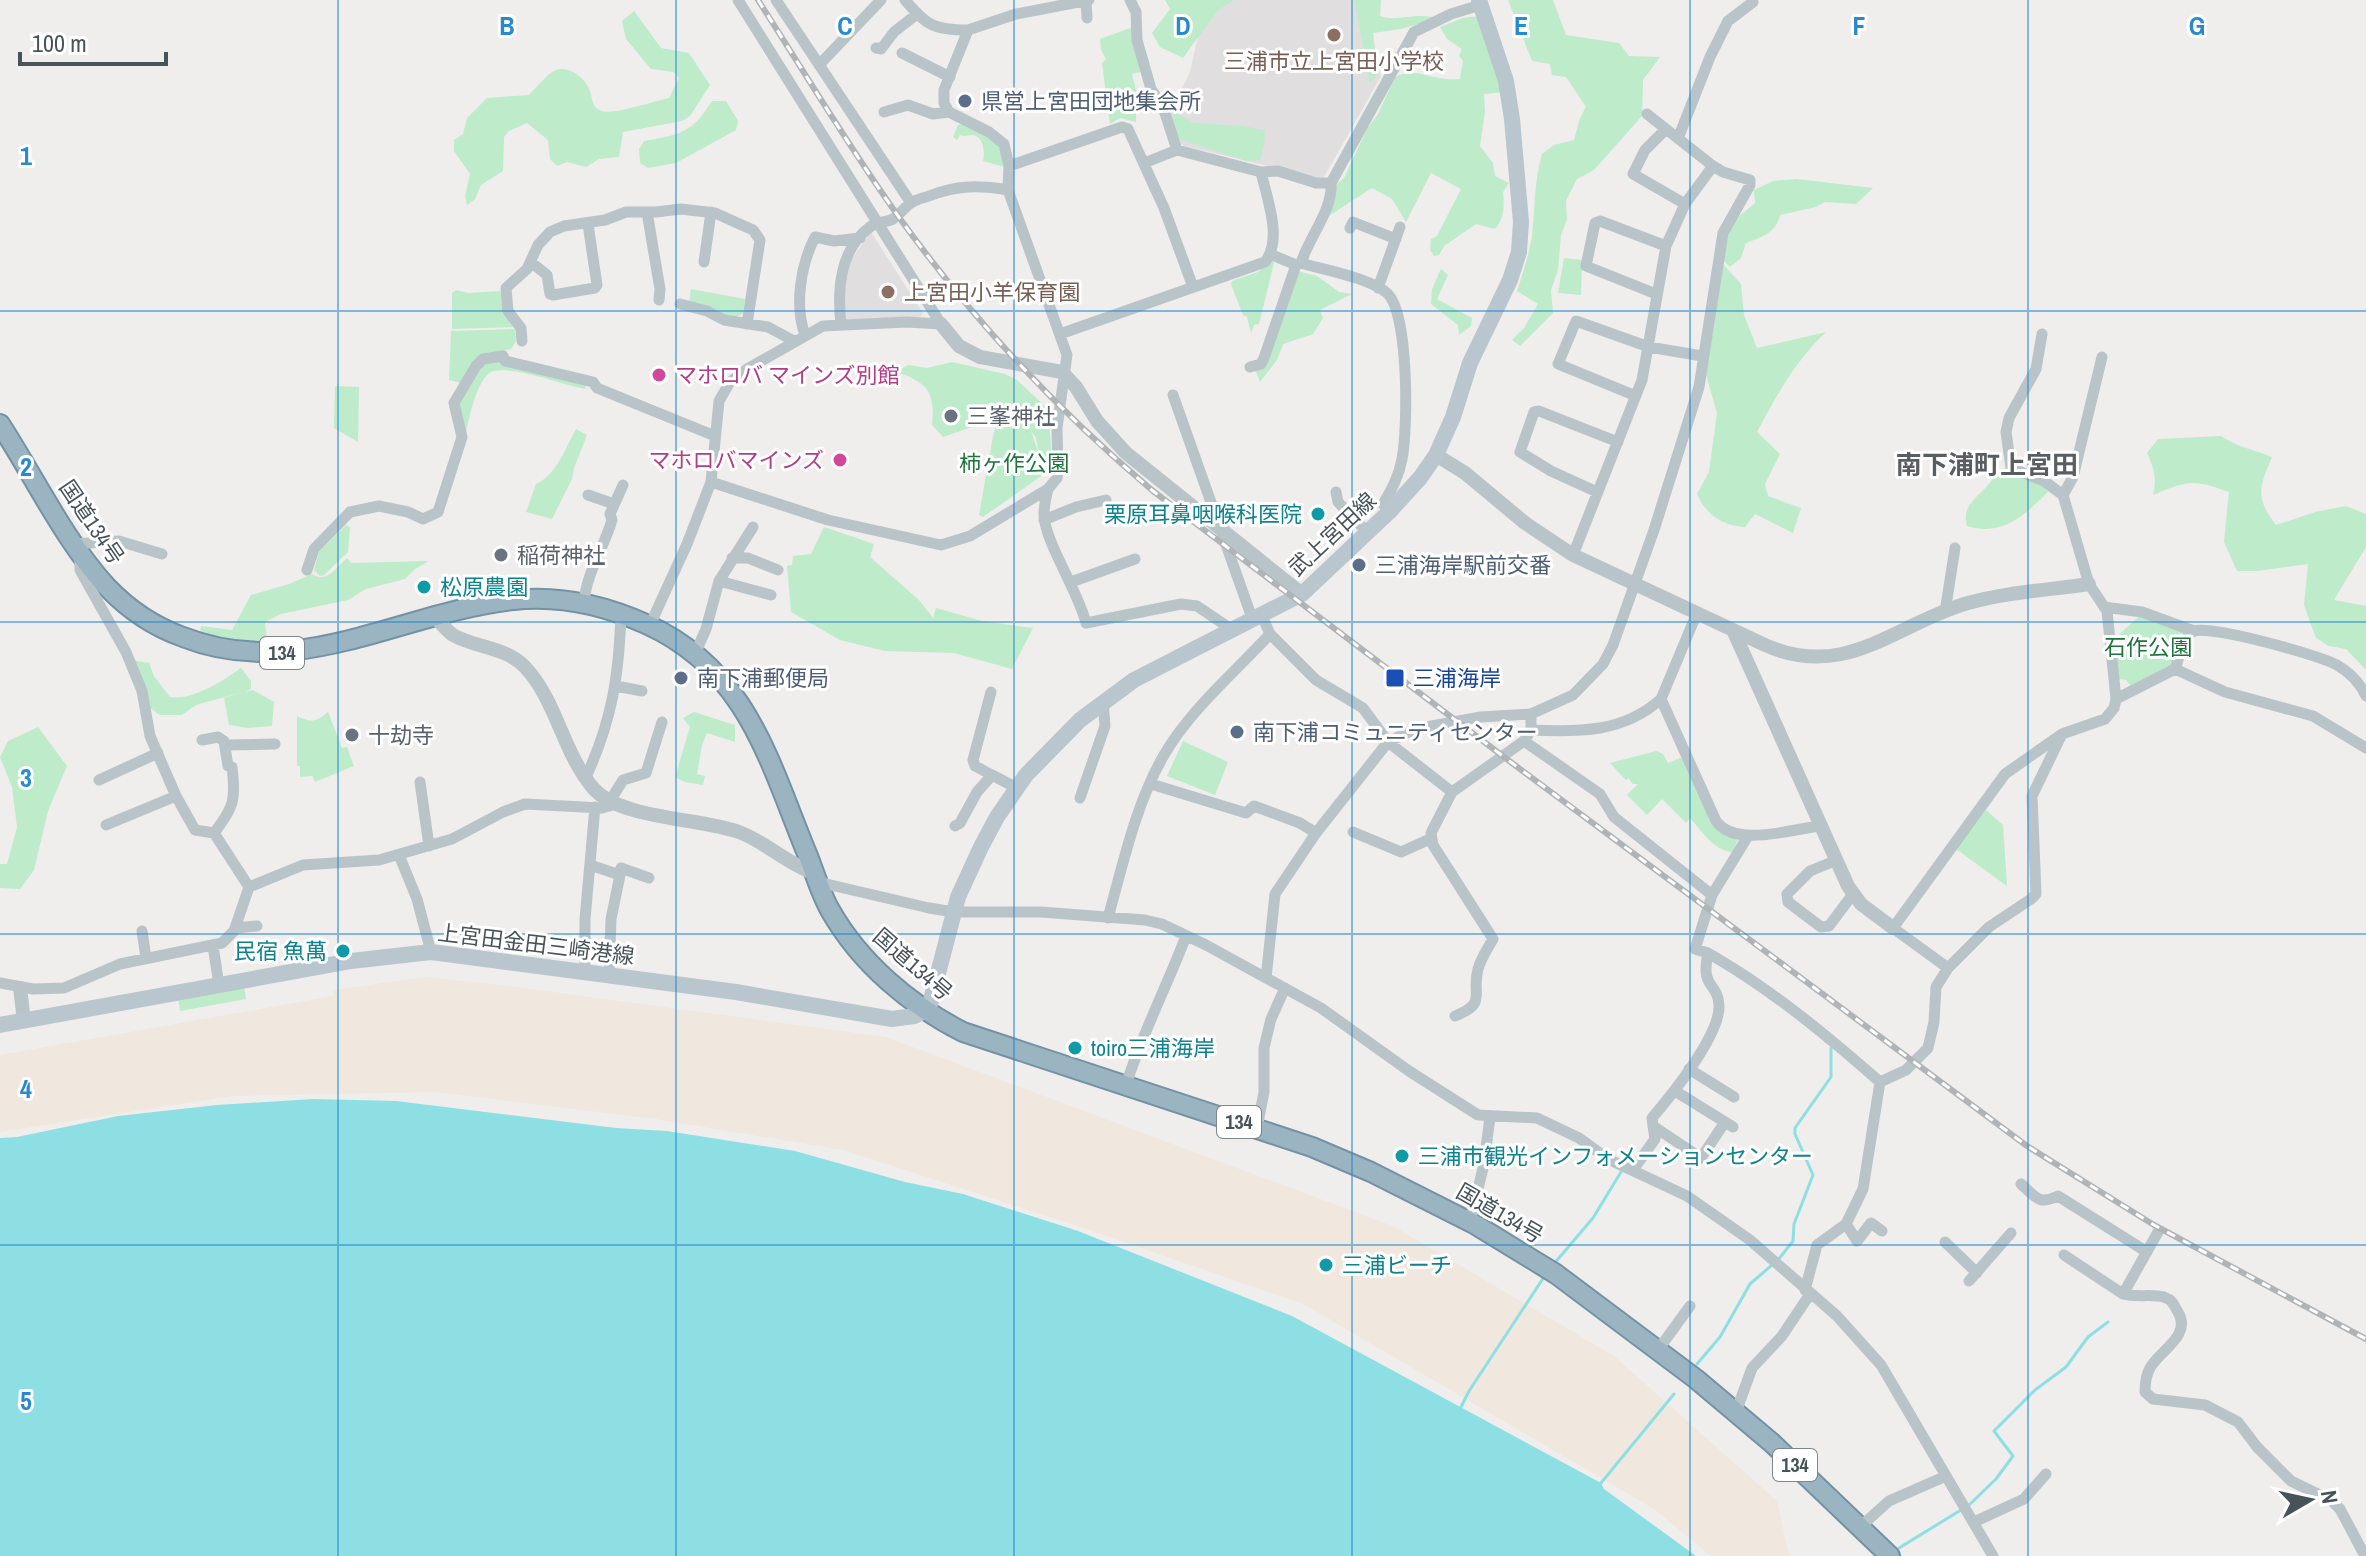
<svg xmlns="http://www.w3.org/2000/svg" width="2366" height="1556" viewBox="0 0 2366 1556" font-family="'Archivo Narrow','Noto Sans JP',sans-serif">
  <style>
    .education { fill: #e1dedf }
    .green { fill: #beebc9 }
    .sand { fill: #f0e8de }
    .water { fill: #8edfe4 }
    .lines { fill: none; stroke-linecap: round; stroke-linejoin: round }
    .stream { stroke: #8edfe4; stroke-width: 3 }
    .trunk-casing { stroke: #7392a4; stroke-width: 22 }
    .minor { stroke: #b9c4c9; stroke-width: 11 }
    .tertiary { stroke: #b9c4c9; stroke-width: 14 }
    .secondary { stroke: #bac6ce; stroke-width: 16 }
    .trunk { stroke: #9bb4c2; stroke-width: 18 }
    .rail-casing { stroke: #b0b4b7; stroke-width: 6 }
    .rail { stroke: #fff; stroke-width: 3; stroke-dasharray: 9; stroke-linecap: butt }
    .grid { fill: none; stroke: #268ad0; stroke-width: 2; stroke-opacity: 0.55 }
    .education-dot { fill: #8d6e63; stroke: #fff; stroke-width: 3 }
    .service-dot { fill: #5c6f8a; stroke: #fff; stroke-width: 3 }
    .hotel-dot { fill: #d1479c; stroke: #fff; stroke-width: 3 }
    .worship-dot { fill: #6b7280; stroke: #fff; stroke-width: 3 }
    .culture-dot { fill: #0f9aa8; stroke: #fff; stroke-width: 3 }
    .transit-dot { fill: #1a4fb4; stroke: #fff; stroke-width: 3 }
    .labels { text-anchor: middle; stroke-width: 6; stroke-linejoin: round; paint-order: stroke }
    .shield { fill: #fff; stroke: #7e878b; stroke-width: 2 }
    .shield-label { font-size: 20px; font-weight: bold; fill: #475359 }
    .education-label { font-size: 22px; fill: #785e54; stroke: #fff }
    .service-label { font-size: 22px; fill: #4e5e75; stroke: #fff; text-anchor: start }
    .hotel-label { font-size: 22px; fill: #b23c85; stroke: #fff; text-anchor: start }
    .worship-label { font-size: 22px; fill: #5b616d; stroke: #fff; text-anchor: start }
    .park-label { font-size: 22px; fill: #1d743c; stroke: #fff }
    .culture-label { font-size: 22px; fill: #0d838f; stroke: #fff; text-anchor: start }
    .street-label { font-size: 22px; fill: #475359; stroke: #fff }
    .transit-label { font-size: 22px; fill: #164399; stroke: #fff; text-anchor: start }
    .quarter-label { font-size: 26px; font-weight: bold; fill: #5a5e61; stroke: #fff }
    .grid-label { font-size: 26px; text-anchor: middle; font-weight: bold; fill: #268ad0; stroke: #fff; stroke-width: 6; stroke-linejoin: round; paint-order: stroke }
  </style>
  <rect width="100%" height="100%" fill="#f0eded"/>
  <path class="education" d="M1220,0H1362L1381,76L1323,179L1184,146L1176,138L1168,103L1180,93L1190,72L1201,22Z
    M871,232L923,313L920,317H896L865,322L845,320L840,289L848,264Z"/>
  <path class="green" d="M1165,0H1234L1218,10L1183,58L1160,47L1152,33L1170,9Z
    M1354,0H1381L1380,16C1397,22 1414,13 1432,17V20L1401,29L1373,33L1378,74L1370,83Z
    M1508,0H1553L1566,35L1619,43L1629,56L1660,57L1643,80L1642,116L1594,170L1577,179L1566,201L1567,220L1561,235L1558,270L1551,290L1553,313L1520,346L1512,340L1524,328L1538,304L1517,291C1523,273 1529,255 1532,236C1535,208 1534,182 1542,154L1554,145L1574,140L1580,118L1586,107L1566,77L1552,75L1550,64L1532,61Z
    M634,11L661,48L689,53L710,85L690,116L682,121L623,132L619,157L599,159L586,167L567,162L557,166L550,159L548,140L527,123L509,131L504,137L503,171L481,185L475,199L467,205L465,196L470,174L454,151V140L463,134L467,118L487,98L529,95C536,88 547,74 556,70C570,65 586,79 590,91C593,100 591,107 602,111C613,115 655,101 669,98L679,78L674,72L651,69L626,39L622,21Z
    M1479,16L1505,92L1484,94L1485,111L1480,146L1493,163L1495,176L1509,183L1503,192C1504,207 1505,217 1495,229L1476,224L1444,246L1439,255L1434,256L1430,250L1431,239L1437,236L1461,189L1431,173L1406,222L1392,199L1372,188L1324,219L1337,184L1344,178L1367,129L1378,114L1395,77C1419,66 1431,82 1460,79L1463,61L1459,56L1462,49L1447,39L1440,27L1463,18Z
    M1133,27L1145,71L1132,74L1136,90V122L1120,118L1110,124L1102,63L1106,59L1101,50L1100,39Z
    M712,101H726L738,121L736,130L676,163L648,168L640,163L639,149L644,141C680,135 692,133 712,101Z
    M1173,112L1194,123L1242,126L1265,130L1264,146L1260,160L1246,161L1179,139L1174,132Z
    M963,124L1000,144L1004,167L983,161C985,153 984,136 972,135C968,135 964,137 960,135L957,140L953,137L958,125Z
    M1797,179L1873,188L1856,204L1825,202L1816,207L1780,215C1776,233 1762,237 1746,243L1741,258L1730,267L1722,259L1731,223L1755,203L1754,190L1773,181Z
    M1564,258L1582,260L1581,295L1558,293Z
    M1272,260L1274,263L1259,324L1254,325L1251,333L1247,317L1243,315L1231,284L1232,281L1258,272Z
    M1721,262L1741,284L1744,315L1757,348L1826,332C1794,363 1778,393 1757,432L1780,454L1765,484L1768,496L1801,508L1793,533L1755,514L1745,527C1723,526 1706,515 1697,494L1709,472L1717,413L1705,371L1714,328Z
    M1441,269L1448,275L1437,299L1472,318L1471,326L1459,335L1458,325L1431,304L1432,289Z
    M1297,271L1317,276L1339,292L1352,294L1320,310L1323,318L1313,334L1283,344L1277,360L1260,382L1255,370Z
    M691,289L745,299L743,313L734,319L689,303Z
    M456,290L468,293L500,291L515,327L452,329V293Z
    M515,329L516,341L511,349L493,354L461,383L449,380L451,331Z
    M503,359L587,382L585,389C564,386 501,360 487,375C474,390 470,417 465,435C454,395 459,397 481,363Z
    M952,362L1005,374L1017,380L1048,409L1053,470L1041,465L1036,438L1031,431L1038,451L1039,466L1047,472L983,517L979,515L993,436L996,426L1004,419L993,413L986,415L978,425L943,437L932,425C935,396 930,384 902,374L875,385L878,379L909,365L927,368Z
    M335,386L359,387L358,442L334,428Z
    M576,429L587,435L574,468L572,479L552,519L526,512L536,484C556,476 566,447 576,429Z
    M2221,436C2237,447 2255,450 2272,457C2259,487 2255,498 2276,525L2315,512L2346,506L2366,514V547L2334,600L2366,606V670L2346,649L2329,646L2316,638L2304,605L2308,564L2257,571H2237L2224,542L2229,492C2193,479 2188,480 2153,495C2157,478 2154,468 2147,453L2158,439Z
    M1996,470L2037,474L2048,492C2025,515 2002,537 1967,526C1959,499 1992,492 1996,470Z
    M346,525L350,527L348,552L324,575L320,576L314,570L319,552Z
    M824,527L874,544L870,557L919,600L933,618L936,608L982,621L1033,628L1012,669L954,653L885,651L840,640L791,612L787,566L792,565L793,556L811,554Z
    M347,558L351,563L429,561L415,569L405,579L366,589L348,600L281,614L265,622L267,641C250,652 219,639 200,633L201,626L232,630L251,595L289,584L312,574C326,584 336,568 347,558Z
    M2142,614L2183,631L2172,665L2131,686L2126,680L2118,679L2115,638Z
    M131,660L149,663L154,676L170,697C192,701 223,681 241,668L251,681V689L245,692L253,690L274,702L272,726L248,728L229,725L224,698L243,692L196,705L182,715H160L150,708Z
    M328,712L342,748L347,747L354,766L315,782L312,776L300,777V766H297V716C310,723 317,722 328,712Z
    M694,712L735,725V742L707,733L702,745L697,774L705,776L703,785L685,782L675,777L690,727L683,718Z
    M38,727L67,766L48,811L34,870L20,889L0,888V864H7L17,827L12,787L0,757L8,741Z
    M1183,741L1228,762L1215,795L1167,776Z
    M1656,751L1663,754L1668,763L1683,757L1720,831L1738,840L1732,852C1713,850 1702,831 1690,818L1686,823L1662,799L1647,815L1627,795L1638,784H1633L1628,778L1626,780L1610,763Z
    M1986,810L2003,825L2007,886L1956,849Z
    M244,986L246,999L180,1011L178,998Z"/>
  <path class="sand" d="M425,977L509,986L886,1037L1393,1226L1614,1356L1777,1501L1789,1556H1711L1654,1509L1303,1304L1080,1227L843,1150L656,1119L434,1092L233,1096L0,1132V1055L333,996V990Z"/>
  <path class="water" d="M313,1099L396,1101L616,1128L667,1131L795,1151L905,1182L963,1194L1078,1231L1292,1316L1601,1483L1604,1489L1696,1556H0V1138L17,1137L118,1116L217,1105Z"/>
  <g class="lines">
    <path class="stream" d="M1778,1260L1793,1241L1794,1224L1813,1175L1795,1134V1128L1831,1077V1048
      M1553,1265L1593,1218L1621,1172
      M1697,1364L1720,1337L1750,1284L1772,1265
      M1460,1409L1469,1391L1546,1274
      M1601,1483L1674,1394
      M1968,1506L1996,1479L2013,1456L1994,1431L2035,1390L2066,1367L2088,1337L2108,1322
      M1899,1548L1961,1510"/>
    <defs>
      <path id="trunk" d="M0,424C35,478 64,540 107,587C128,609 155,627 183,637C298,682 399,613 513,600C558,595 604,605 646,624C748,670 769,762 808,856C815,874 821,894 830,910C860,963 910,1005 963,1032L1312,1147L1371,1172L1476,1225L1556,1274L1696,1379L1772,1443L1890,1556"/>
    </defs>
    <use href="#trunk" class="trunk-casing"/>
    <path class="minor" d="M738,0L941,324
      M776,0L911,203
      M1130,0L1136,12L1137,40L1151,89L1163,107L1177,150
      M1086,1L1087,18
      M968,30L1016,14L1089,0
      M876,48L881,49L894,32L917,14
      M902,53L950,77
      M819,65L881,0
      M884,112L908,105L933,114L949,112
      M1647,114L1666,129
      M1679,136L1710,57L1728,21L1753,2
      M1144,163L1177,150L1261,172L1278,171L1316,183H1331L1414,32L1451,14L1480,5
      M1009,166L1122,127L1128,129L1164,208L1193,287
      M1685,204L1633,174L1645,150L1666,129L1713,166
      M647,212L660,289L659,300
      M1350,228L1353,222L1396,239
      M1270,254L1296,265L1301,263C1324,270 1371,278 1388,294C1409,316 1408,429 1402,459C1399,476 1392,489 1383,504L1389,512
      M704,262L711,212
      M532,263L547,275L550,294L553,295L595,288L597,285L588,224
      M1301,263C1309,237 1333,210 1331,183
      M1378,288L1400,227
      M1656,294L1586,266L1595,223L1600,221L1666,246
      M680,304L707,311L724,320L768,327L794,341
      M841,324C837,290 840,249 870,227C878,221 885,223 893,219C900,214 905,207 911,203C916,199 924,198 929,196C957,185 979,185 1008,190
      M1060,334L1265,262C1283,239 1267,199 1261,172
      M805,335C794,305 801,264 815,237L834,241L860,238
      M522,341L521,328L508,311L506,288L527,269L538,245L550,232L564,226L605,220L626,212H656L681,209L715,213L753,230L760,240L747,324
      M1250,367L1261,364L1264,358L1296,265
      M1173,395L1252,618
      M1636,396L1558,364L1576,321L1649,347L1702,356
      M711,482L828,520L941,545L970,536L1048,489L1057,478L1058,470L1057,428L1067,355L1008,190L1009,166L1004,144L989,132L949,112L944,103V90L968,30C934,30 927,26 905,0
      M1048,489C1046,497 1044,506 1044,514C1044,541 1078,590 1086,623L1181,604L1197,606L1231,629
      M1336,492L1338,502L1367,532
      M1597,492L1551,471L1520,452L1534,412L1539,411L1618,442
      M588,495L614,504
      M2063,495L2073,477L2102,357
      M1044,520L1076,507L1106,500
      M74,544L119,541L162,554
      M80,555V570L126,652L142,691L150,736L176,796L195,830L214,833L249,887
      M732,558H748L778,570
      M307,570L314,549L350,512L379,506L408,512L423,519L438,512L462,437L454,403L476,366L483,359L503,356L505,361L593,382L597,388L715,436
      M719,581L771,595
      M1071,582L1135,559
      M584,603C586,573 604,548 612,520L610,514L623,485
      M2104,607L2142,612L2194,631
      M1945,612L1955,548
      M1697,613L1661,699L1716,821C1735,848 1792,829 1820,826
      M1261,614L1270,634L1316,680L1363,708L1388,742L1452,792
      M650,625L687,544L711,482L719,401L730,382L747,369L823,326L907,322L941,324
      M695,654L706,629L719,581L753,527
      M2175,669L2225,692L2313,716L2366,748
      M616,686L642,691
      M991,692L973,760L975,766L992,775
      M2116,699L2175,669C2180,657 2181,637 2194,631C2211,625 2319,655 2337,665C2349,672 2360,683 2366,696
      M1531,714V730L1524,741L1600,794L1614,817L1712,895
      M1531,730C1579,732 1623,733 1661,699
      M202,740L218,737L224,741L228,766L232,767C236,800 234,807 214,833
      M225,745L275,744
      M586,777C612,721 619,675 621,613
      M99,780L158,753
      M420,782L429,846
      M1151,784L1246,813L1254,806L1300,823L1316,833
      M1080,798L1105,726L1103,701
      M610,801L623,780L646,773L662,722
      M106,825L176,796
      M955,826L960,823L977,792L992,775L1017,788
      M1353,832L1401,852L1430,839
      M401,854L399,855L417,899L431,952
      M1837,860L1810,871L1787,894L1788,902L1821,927L1829,926L1853,894
      M590,865L620,875L611,919L609,975
      M620,874L621,868L649,878
      M818,882L929,908L954,912H1041L1145,920L1162,924L1206,945L1321,1008L1409,1071L1478,1115L1537,1118L1579,1138L1608,1159L1687,1196L1750,1240L1837,1316L1881,1365L1993,1556
      M1108,918C1123,864 1136,803 1164,755C1191,709 1234,673 1270,634
      M236,928L257,926
      M142,931L146,958
      M213,946L219,985
      M1708,953C1771,989 1825,1034 1880,1082
      M1948,968L1893,928L2005,774L2062,734L2105,719L2114,708L2116,699L2107,611L2089,584L2063,495L2044,481L2011,468L2006,432L2009,418L2036,369L2042,334
      M585,971V919L595,807
      M1266,978L1275,894L1316,833L1388,742L1415,729L1481,717L1531,714L1573,695L1603,664L1613,645L1654,530L1699,387L1723,233L1750,185V180L1723,172L1713,166L1685,204L1666,246L1642,380L1573,555
      M0,983L33,989L64,988L120,964L222,943L234,931L249,887L303,865L379,860L452,839L503,812L525,804L602,808L616,804
      M1455,1016C1488,1003 1471,995 1478,969C1481,958 1488,948 1493,939L1433,845L1431,833L1452,792L1524,741
      M1689,1069L1734,1097
      M1126,1085C1142,1034 1167,986 1186,936
      M1675,1091L1733,1127
      M1725,1122L1701,1158L1653,1126L1652,1118C1671,1096 1720,1035 1719,1006C1718,981 1700,990 1708,953L1695,949L1712,895L1748,836
      M1257,1128L1264,1092V1048L1271,1019L1285,988
      M1633,1170L1655,1139L1653,1126
      M2021,1184C2037,1198 2038,1205 2058,1196L2147,1252
      M1470,1222L1484,1164L1490,1117
      M1846,1224L1857,1241L1871,1223L1882,1231
      M1945,1242L1977,1273
      M2064,1255L2123,1294L2158,1232
      M1969,1281L2011,1233
      M1805,1290L1817,1245L1846,1224L1863,1189L1880,1082L1906,1070L1928,1048L1934,1022L1936,987L1948,968L1989,927L2031,899L2036,894L2032,796L2061,736
      M2123,1294C2137,1298 2155,1293 2166,1298C2173,1300 2174,1306 2178,1312C2192,1336 2160,1350 2150,1368C2146,1375 2145,1384 2145,1392L2153,1399L2205,1405L2238,1422L2257,1447L2291,1481L2332,1501L2340,1509L2365,1556
      M1658,1350L1690,1306
      M1736,1412L1752,1368L1782,1336L1810,1294
      M1974,1522L2024,1499L2046,1474
      M1860,1527L1889,1501L1946,1476"/>
    <path class="tertiary" d="M941,324L959,346L980,357L1062,372L1076,387L1097,421L1126,453L1302,594
      M1436,455L1465,473L1525,523L1573,555L1765,645C1846,681 1895,624 1968,603C2007,592 2049,590 2089,584
      M436,618C441,623 447,631 453,635C476,648 506,647 525,667C557,701 563,754 594,789C621,819 700,818 739,832C766,842 787,864 814,873
      M1733,630L1848,886L1861,904L1893,928
      M20,988L24,1021"/>
    <path class="secondary" d="M0,1025L351,961L431,952L736,992L892,1019L914,1016L924,1011L930,1004L958,897L981,847L997,817L1026,775L1080,720L1134,680L1302,594L1389,512L1420,478L1436,455L1453,417L1470,363L1510,280L1519,252L1521,222L1512,119L1506,81L1479,0"/>
    <use href="#trunk" class="trunk"/>
    <defs>
      <path id="rail" d="M758,0C805,73 850,149 901,220C974,321 1058,411 1153,491L1508,760L2027,1146L2154,1225L2366,1339"/>
    </defs>
    <use href="#rail" class="rail-casing"/>
    <use href="#rail" class="rail"/>
  </g>
  <path class="grid" d="M338,0V1556M676,0V1556M1014,0V1556M1352,0V1556M1690,0V1556M2028,0V1556M0,311H2366M0,622H2366M0,934H2366M0,1245H2366"/>
  <g class="education-dot">
    <circle cx="1334" cy="35" r="8"/>
    <circle cx="888" cy="292" r="8"/>
  </g>
  <g class="service-dot">
    <circle cx="965" cy="101" r="8"/>
    <circle cx="1359" cy="565" r="8"/>
    <circle cx="681" cy="678" r="8"/>
    <circle cx="1237" cy="732" r="8"/>
  </g>
  <g class="hotel-dot">
    <circle cx="659" cy="375" r="8"/>
    <circle cx="840" cy="460" r="8"/>
  </g>
  <g class="worship-dot">
    <circle cx="951" cy="416" r="8"/>
    <circle cx="501" cy="555" r="8"/>
    <circle cx="352" cy="735" r="8"/>
  </g>
  <g class="culture-dot">
    <circle cx="1318" cy="514" r="8"/>
    <circle cx="424" cy="587" r="8"/>
    <circle cx="343" cy="951" r="8"/>
    <circle cx="1075" cy="1048" r="8"/>
    <circle cx="1402" cy="1156" r="8"/>
    <circle cx="1326" cy="1265" r="8"/>
  </g>
  <rect class="transit-dot" x="1385" y="668" width="20" height="20" rx="4"/>
  <g class="labels">
    <g class="shield">
      <rect x="260" y="637" width="44" height="32" rx="6"/>
      <rect x="1217" y="1106" width="44" height="32" rx="6"/>
      <rect x="1773" y="1449" width="44" height="32" rx="6"/>
    </g>
    <g class="shield-label">
      <text x="282" y="660">134</text>
      <text x="1239" y="1129">134</text>
      <text x="1795" y="1472">134</text>
    </g>
    <g class="education-label">
      <text x="1334" y="69">三浦市立上宮田小学校</text>
      <text x="904" y="300" text-anchor="start">上宮田小羊保育園</text>
    </g>
    <g class="service-label">
      <text x="981" y="109">県営上宮田団地集会所</text>
      <text x="1375" y="573">三浦海岸駅前交番</text>
      <text x="697" y="686">南下浦郵便局</text>
      <text x="1253" y="740">南下浦コミュニティセンター</text>
    </g>
    <g class="hotel-label">
      <text x="675" y="383">マホロバ マインズ別館</text>
      <text x="824" y="468" text-anchor="end">マホロバマインズ</text>
    </g>
    <g class="worship-label">
      <text x="967" y="424">三峯神社</text>
      <text x="517" y="563">稲荷神社</text>
      <text x="368" y="743">十劫寺</text>
    </g>
    <g class="park-label">
      <text x="1014" y="471">柿ヶ作公園</text>
      <text x="2148" y="655">石作公園</text>
    </g>
    <g class="culture-label">
      <text x="1302" y="522" text-anchor="end">栗原耳鼻咽喉科医院</text>
      <text x="440" y="595">松原農園</text>
      <text x="327" y="959" text-anchor="end">民宿 魚萬</text>
      <text x="1091" y="1056">toiro三浦海岸</text>
      <text x="1418" y="1164">三浦市観光インフォメーションセンター</text>
      <text x="1342" y="1273">三浦ビーチ</text>
    </g>
    <g class="street-label">
      <text transform="translate(92 522) rotate(56)" y="8">国道134号</text>
      <text transform="translate(1332 534) rotate(-43)" y="8">武上宮田線</text>
      <text transform="translate(536 944) rotate(7)" y="8">上宮田金田三崎港線</text>
      <text transform="translate(913 964) rotate(41)" y="8">国道134号</text>
      <text transform="translate(1500 1213) rotate(30)" y="8">国道134号</text>
    </g>
    <g class="transit-label">
      <text x="1413" y="686">三浦海岸</text>
    </g>
    <g class="quarter-label">
      <text x="1987" y="474">南下浦町上宮田</text>
    </g>
  </g>
  <g class="grid-label">
    <text x="507" y="35">B</text>
    <text x="845" y="35">C</text>
    <text x="1183" y="35">D</text>
    <text x="1521" y="35">E</text>
    <text x="1859" y="35">F</text>
    <text x="2197" y="35">G</text>
    <text x="26" y="165">1</text>
    <text x="26" y="476">2</text>
    <text x="26" y="787">3</text>
    <text x="26" y="1098">4</text>
    <text x="26" y="1410">5</text>
  </g>
  <g transform="translate(2310 1500) rotate(81)" stroke="#ffffff" stroke-width="6" paint-order="stroke">
  <path d="M0-6L14 30L0 20L-14 30Z" fill="#475359"/>
  <text y="-12" font-size="22" font-weight="bold" text-anchor="middle" fill="#475359">N</text>
  </g>
  <path d="M20 52v12h146v-12" fill="none" stroke="#475359" stroke-width="4"/>
  <text x="32" y="52" font-size="24" fill="#475359" stroke="#ffffff" stroke-width="6" paint-order="stroke">100 m</text>
</svg>
